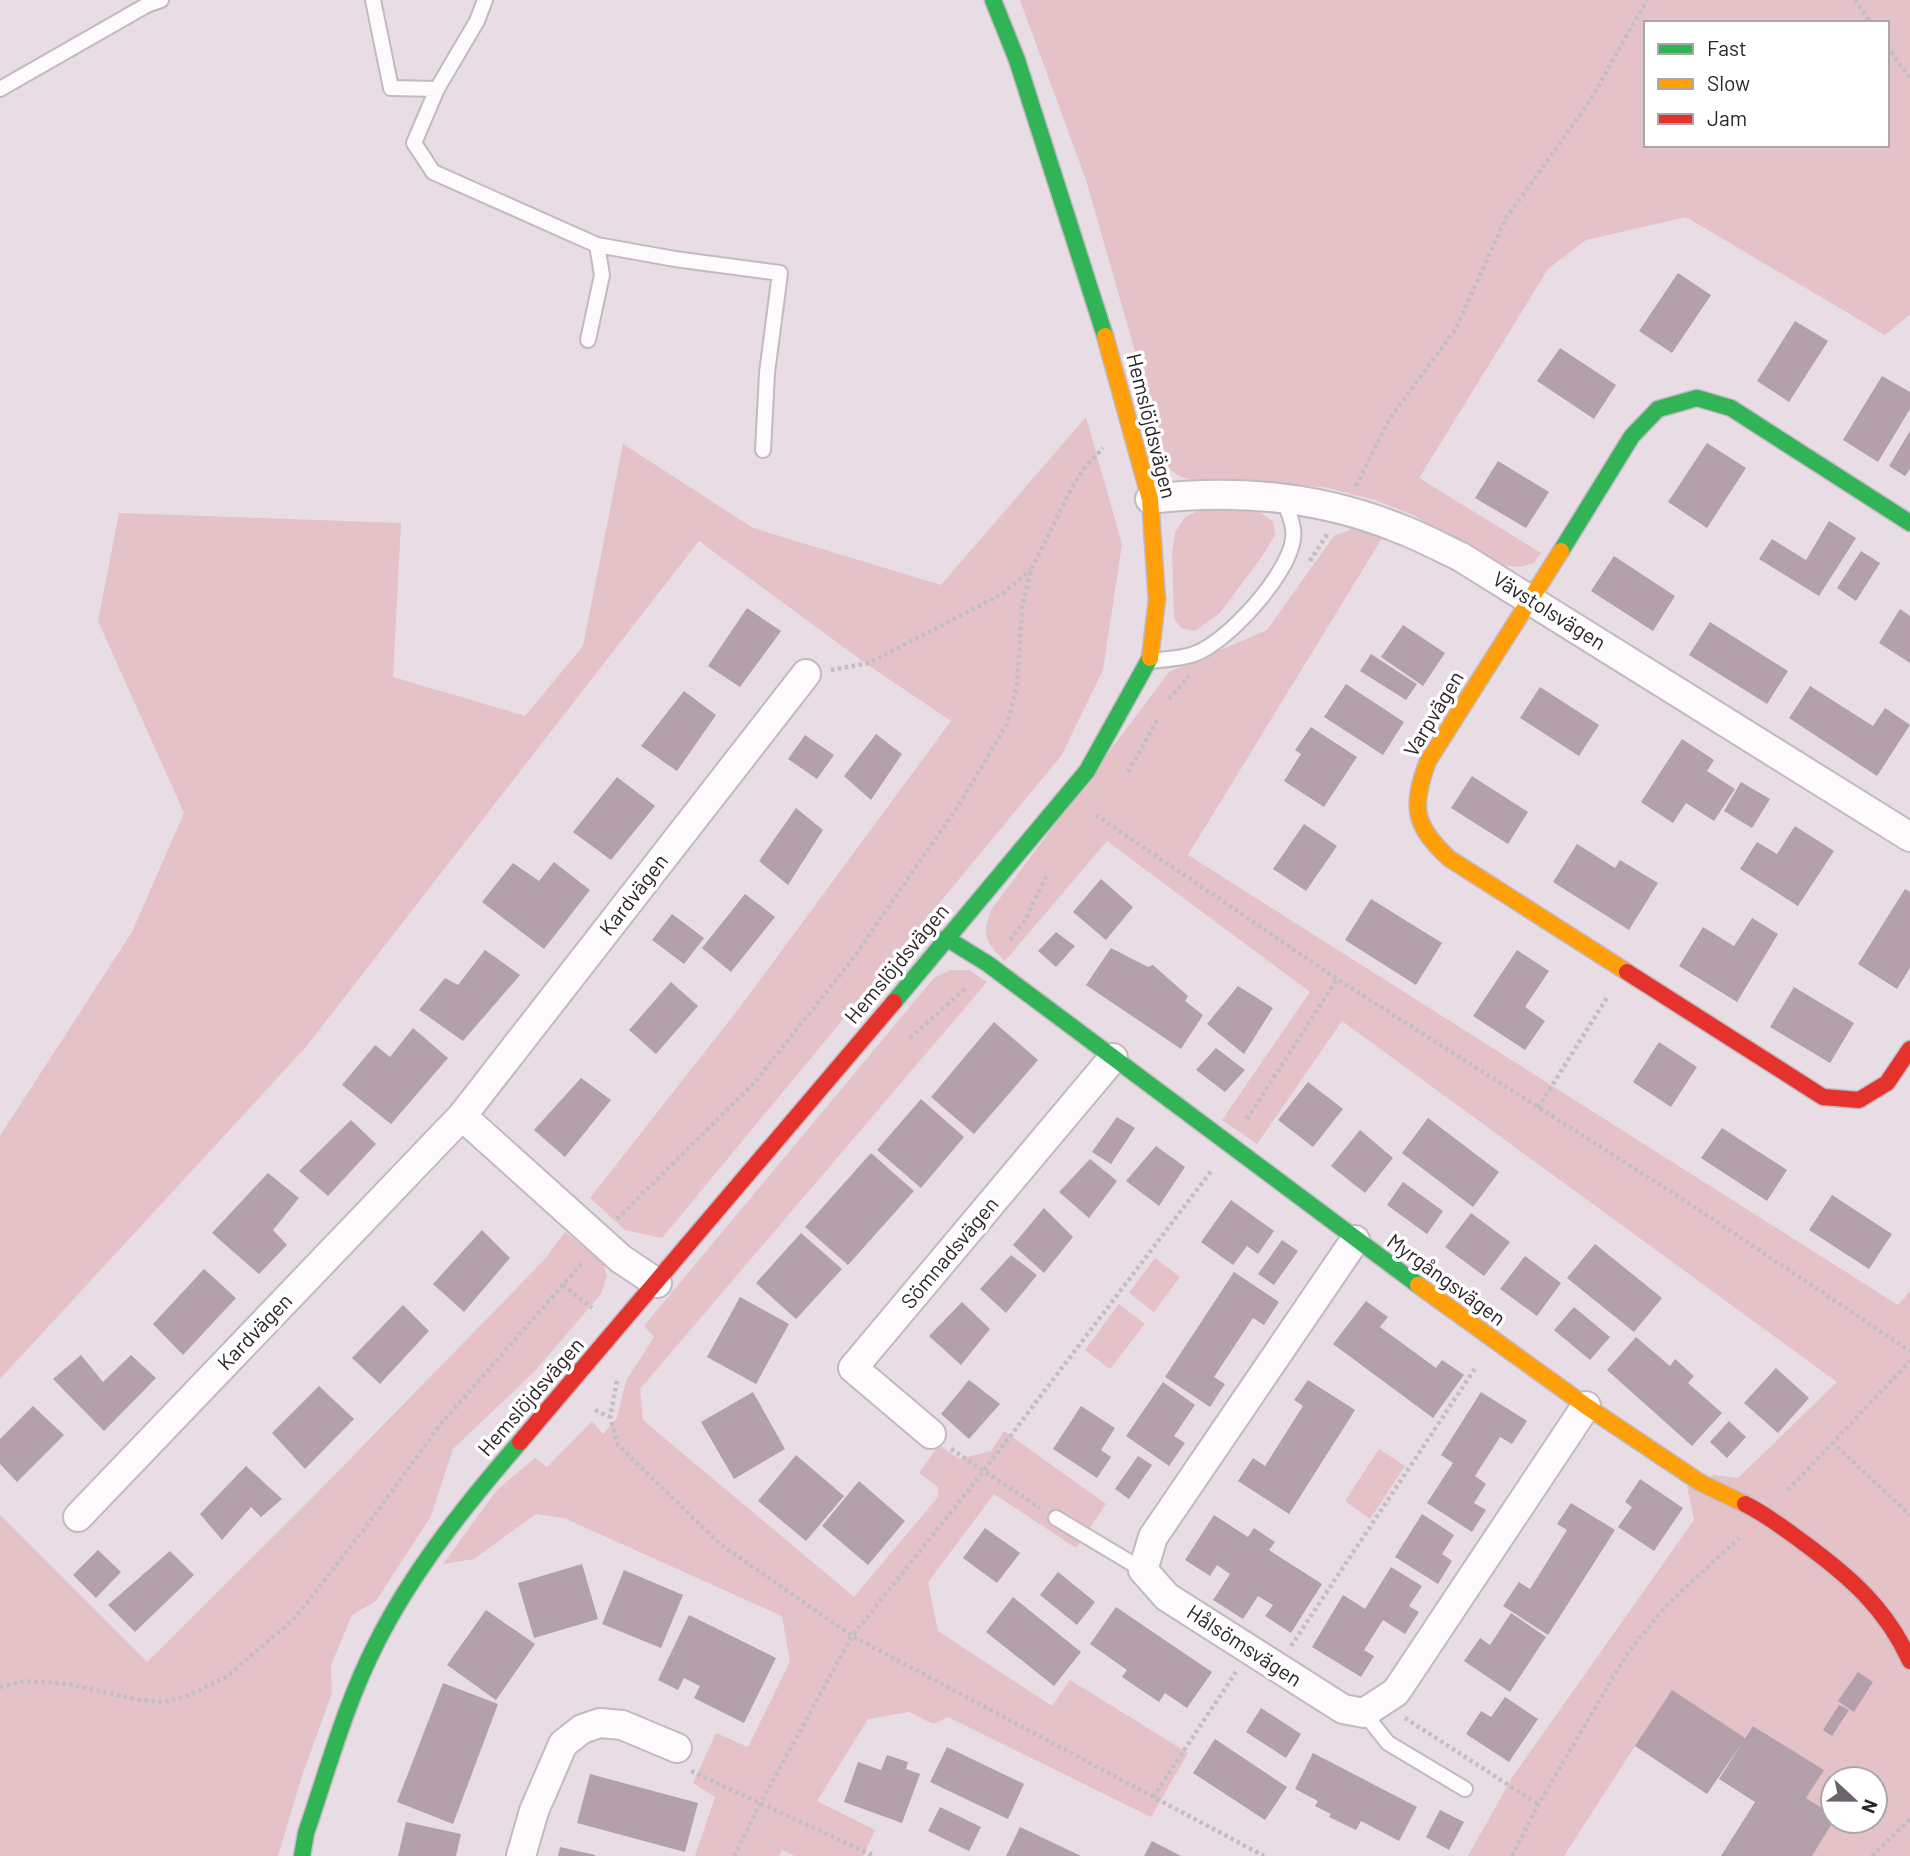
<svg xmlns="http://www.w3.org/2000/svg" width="1910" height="1856" viewBox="0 0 1910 1856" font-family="Barlow,sans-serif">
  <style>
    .green { fill: #e4c2c7; fill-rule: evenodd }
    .building { fill: #b3a0aa }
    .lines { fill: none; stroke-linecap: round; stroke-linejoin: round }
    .lane-casing { stroke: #c3b9c1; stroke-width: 18 }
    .street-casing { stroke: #c3b9c1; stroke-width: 32 }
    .fast-casing { stroke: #c3b9c1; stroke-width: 19 }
    .slow-casing { stroke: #c3b9c1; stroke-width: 19 }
    .jam-casing { stroke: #c3b9c1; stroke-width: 19 }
    .path { stroke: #c3bec2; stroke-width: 4.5; stroke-dasharray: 3.5 3.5; stroke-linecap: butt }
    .lane { stroke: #fcfafb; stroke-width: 14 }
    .street { stroke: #fcfafb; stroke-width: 28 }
    .fast { stroke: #30b455; stroke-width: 16 }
    .slow { stroke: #ff9f0a; stroke-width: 16 }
    .jam { stroke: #e5322d; stroke-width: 16 }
    .labels { text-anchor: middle; stroke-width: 7; stroke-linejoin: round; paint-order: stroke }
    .street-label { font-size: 21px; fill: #2b2329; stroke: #fff }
  </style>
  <rect width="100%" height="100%" fill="#e8dce5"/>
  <path class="green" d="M1020,0H1910V314L1885,335L1686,217L1586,240L1548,269L1419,478L1541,553L1534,563L1520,567L1501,565L1413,515L1375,500L1324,487L1202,482L1179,476L1163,464L1154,442L1138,362L1086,180ZM1646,23H1887V145H1646Z
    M1086,417L1122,544L1103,670L1061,756L662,1238L625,1230L590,1198L740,1007L951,721L868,665L699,541L305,1048L0,1379V1136L132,932L184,813L98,621L119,513L401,523L393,677L525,716L583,646L623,444L753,528L941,585Z
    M1208,506C1236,506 1250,502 1273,522L1275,535L1263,555L1220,613L1195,631L1181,628L1174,618L1172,552L1175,533L1185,517Z
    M1357,527L1384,535L1188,855L1898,1305L1910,1291V1856H1812L1833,1821H1875V1779H1833V1815L1806,1798L1823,1770L1753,1726L1744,1738L1635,1746L1564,1856H1468L1513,1776L1694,1520L1687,1486L1714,1475L1738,1478L1837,1382L1342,1021L1257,1144L1222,1120L1310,992L1107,841L1005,961C986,942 981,936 991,910L1169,672L1267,630L1334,536Z
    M950,970H969L987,982L640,1389L643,1420L854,1597L938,1497V1487L919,1473L939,1445L959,1459L991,1451L1004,1431L1106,1504L1076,1548L994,1494L928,1582L938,1631L1052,1706L1070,1680L1188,1753L1151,1817L948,1717L933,1724L909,1712L868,1719L817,1801L875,1830L863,1856H795L782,1850L779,1856H695L715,1797L693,1783L716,1733L748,1747L790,1662L782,1616L564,1518L536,1514L474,1559L443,1564L497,1490L535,1458L547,1467L592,1421L603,1434L617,1418L626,1381L654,1337L644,1326L934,978Z
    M565,1232L603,1262L607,1276L601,1294L534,1372L453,1449L431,1516L376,1601L352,1615L331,1665L332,1693L301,1779L278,1856H0V1515L147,1662L311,1499L545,1259Z
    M1155,1258L1180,1277L1154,1312L1129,1293Z
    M1119,1304L1145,1324L1110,1369L1085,1350Z
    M1379,1449L1405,1466L1370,1519L1345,1501Z"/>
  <path class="building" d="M1678,273L1711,295L1672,353L1639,331Z
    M1795,321L1828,341L1789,402L1757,381Z
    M1560,348L1616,385L1594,419L1537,381Z
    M1882,376L1910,392V409L1878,462L1843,440Z
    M1910,431V469L1905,476L1889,466Z
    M1707,443L1746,468L1707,528L1668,502Z
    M1498,461L1549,492L1526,528L1475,498Z
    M1829,521L1856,538L1819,596L1759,559L1772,539L1806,560Z
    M1861,551L1880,563L1856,601L1837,588Z
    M1614,556L1675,596L1653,631L1591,591Z
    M747,608L781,631L740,687L708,666Z
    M1900,609L1910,616V663L1879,643Z
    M1710,622L1788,671L1767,704L1689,655Z
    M1403,625L1445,653L1423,686L1381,657Z
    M1371,654L1417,684L1406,700L1360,671Z
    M1346,684L1404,722L1383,755L1324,717Z
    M1810,686L1873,726L1885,708L1910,725L1877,776L1789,718Z
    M1540,687L1599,725L1579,756L1520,718Z
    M684,691L716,715L677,771L641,746Z
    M1311,727L1357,757L1324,807L1284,781L1301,754L1295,750Z
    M876,734L902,754L871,800L844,776Z
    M805,735L834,755L817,779L788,759Z
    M1682,739L1714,760L1707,771L1735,789L1714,821L1686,803L1673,823L1641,802Z
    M1472,776L1528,812L1508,844L1451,808Z
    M617,777L655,806L611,860L573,832Z
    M1741,782L1770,799L1752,828L1724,811Z
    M796,808L823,830L788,885L759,861Z
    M1304,824L1337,846L1306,891L1273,869Z
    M1795,826L1834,851L1798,906L1740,869L1757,842L1777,854Z
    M1577,844L1615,868L1620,860L1658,883L1629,930L1553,882Z
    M554,862L590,890L544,949L482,902L513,863L539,881Z
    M1101,879L1133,907L1106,940L1073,912Z
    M1905,889L1910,892V968L1897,989L1858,964Z
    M745,894L775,917L731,972L702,948Z
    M1371,899L1442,943L1416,985L1345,940Z
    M672,914L704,938L684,964L652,940Z
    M1752,918L1778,934L1737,1002L1679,966L1703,927L1734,946Z
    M1056,932L1075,946L1056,967L1038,951Z
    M1111,948L1148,967L1153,965L1188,996L1185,1001L1203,1015L1181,1049L1086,985Z
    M485,950L520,975L463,1041L419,1010L445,978L458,985Z
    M1517,950L1549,971L1525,1007L1545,1021L1525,1050L1473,1016Z
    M671,982L698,1006L656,1054L629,1030Z
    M1238,986L1273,1008L1244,1054L1207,1024Z
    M1794,987L1854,1023L1830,1063L1770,1027Z
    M994,1022L1038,1060L974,1134L931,1097Z
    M413,1028L448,1058L391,1124L342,1085L375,1045L390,1057Z
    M1659,1042L1697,1067L1671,1107L1633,1082Z
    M1216,1048L1245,1070L1225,1092L1196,1070Z
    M581,1078L611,1100L565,1157L534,1130Z
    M1308,1082L1343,1109L1313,1147L1278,1120Z
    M921,1099L964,1137L921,1188L877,1150Z
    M1117,1117L1135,1128L1111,1164L1092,1152Z
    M1428,1118L1499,1172L1473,1207L1402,1153Z
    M351,1120L376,1144L328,1196L299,1171Z
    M1722,1128L1787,1170L1767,1201L1701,1158Z
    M1360,1130L1393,1158L1365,1193L1331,1166Z
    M1156,1146L1185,1167L1159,1206L1126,1181Z
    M871,1153L914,1191L848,1265L805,1227Z
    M1090,1159L1117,1181L1089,1218L1059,1192Z
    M268,1173L299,1198L273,1230L287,1245L259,1274L212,1233Z
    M1403,1182L1443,1211L1427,1234L1387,1205Z
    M1832,1195L1892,1234L1869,1269L1809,1230Z
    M1231,1200L1274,1231L1258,1254L1247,1246L1233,1265L1201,1242Z
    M1044,1208L1073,1237L1044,1273L1013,1245Z
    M1471,1213L1510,1242L1484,1276L1445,1247Z
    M482,1230L510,1258L464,1312L433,1284Z
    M801,1233L842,1269L796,1319L756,1283Z
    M1282,1240L1298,1251L1274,1285L1258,1274Z
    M1595,1244L1662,1298L1634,1332L1567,1278Z
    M1011,1255L1037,1275L1006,1313L980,1289Z
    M1525,1256L1561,1283L1537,1316L1500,1289Z
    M204,1269L236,1298L183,1355L153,1324Z
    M1234,1272L1279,1302L1264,1325L1253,1318L1214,1377L1225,1384L1210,1407L1165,1377Z
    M740,1297L789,1324L756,1384L707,1357Z
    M1366,1301L1388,1317L1380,1327L1436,1368L1442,1360L1464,1375L1433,1418L1333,1344Z
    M962,1302L990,1329L961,1365L929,1336Z
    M403,1305L429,1331L380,1384L352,1358Z
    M1574,1307L1610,1337L1590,1360L1554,1330Z
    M1636,1337L1670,1366L1675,1359L1694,1376L1688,1383L1722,1413L1692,1446L1607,1370Z
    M81,1355L103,1382L131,1355L156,1378L104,1431L53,1379Z
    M1776,1368L1809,1398L1778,1433L1744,1403Z
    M969,1380L1000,1404L969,1439L941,1414Z
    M1308,1380L1355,1410L1289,1514L1238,1481L1253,1458L1265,1466L1303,1406L1294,1400Z
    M1163,1382L1195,1405L1174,1436L1185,1443L1169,1466L1126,1436Z
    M319,1386L354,1419L305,1469L272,1433Z
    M753,1392L785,1449L734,1479L701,1422Z
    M1481,1392L1527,1421L1512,1444L1500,1437L1475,1476L1486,1484L1474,1503L1486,1510L1472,1532L1427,1503L1453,1463L1441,1455Z
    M33,1406L64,1435L17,1482L0,1464V1439Z
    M1081,1406L1115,1428L1101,1450L1111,1457L1097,1478L1053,1449Z
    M1729,1421L1746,1437L1727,1458L1710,1442Z
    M796,1455L844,1496L806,1541L758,1501Z
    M1138,1456L1152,1465L1129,1499L1115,1489Z
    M246,1466L282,1499L261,1517L251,1507L222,1540L200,1514Z
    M1640,1479L1683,1508L1654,1551L1618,1527L1632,1507L1625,1502Z
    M859,1481L905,1521L868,1565L822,1526Z
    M1571,1503L1615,1530L1548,1635L1503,1606L1519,1582L1530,1589L1567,1530L1557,1524Z
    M1422,1514L1454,1535L1442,1554L1452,1561L1438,1584L1395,1557Z
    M1214,1515L1248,1537L1254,1528L1275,1542L1269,1550L1322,1584L1291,1633L1265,1616L1273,1605L1258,1596L1243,1619L1213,1600L1230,1574L1217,1565L1210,1576L1185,1560Z
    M985,1528L1020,1553L997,1583L963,1558Z
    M98,1550L121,1572L96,1598L73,1575Z
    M170,1551L194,1575L135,1632L108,1605Z
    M582,1564L598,1619L534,1638L518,1583Z
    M1391,1567L1422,1586L1409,1606L1419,1612L1405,1634L1383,1620L1364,1650L1374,1656L1361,1677L1312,1647L1343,1595L1365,1609Z
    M624,1570L683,1595L661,1648L602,1624Z
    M1058,1572L1095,1602L1077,1625L1040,1595Z
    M1013,1597L1081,1652L1054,1686L986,1632Z
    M1116,1607L1212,1672L1187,1708L1165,1693L1159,1702L1122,1677L1127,1670L1090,1644Z
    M486,1610L535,1644L496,1700L447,1665Z
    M1511,1613L1546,1637L1510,1692L1464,1661L1480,1638L1490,1645Z
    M689,1615L776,1658L744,1723L694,1698L700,1686L684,1678L678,1690L658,1680Z
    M1858,1672L1873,1682L1854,1712L1838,1701Z
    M443,1683L498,1704L453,1824L397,1802Z
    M1672,1690L1745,1738L1753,1726L1824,1770L1806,1798L1833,1815V1822L1812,1856H1721L1755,1802L1719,1779L1742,1743L1707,1794L1635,1746Z
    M1505,1697L1538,1719L1509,1762L1466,1734L1481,1711L1491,1717Z
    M1839,1705L1849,1710L1832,1736L1823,1730Z
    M1261,1708L1301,1734L1286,1758L1246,1732Z
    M1215,1739L1287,1787L1265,1820L1193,1773Z
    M947,1747L1024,1784L1008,1819L930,1782Z
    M1313,1753L1417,1807L1399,1841L1361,1821L1356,1830L1329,1817L1331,1814L1315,1806L1318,1801L1295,1789Z
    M887,1755L908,1762L906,1769L920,1774L902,1823L844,1802L858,1762L881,1770Z
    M590,1774L698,1803L685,1852L577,1823Z
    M940,1807L981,1827L969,1851L928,1831Z
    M1440,1810L1464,1822L1449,1850L1426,1837Z
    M406,1822L461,1834L456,1856H398Z
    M1020,1827L1058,1845L1081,1856H1006Z
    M1152,1841L1181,1856H1144Z
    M560,1847L595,1855V1856H558Z"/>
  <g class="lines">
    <defs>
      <path id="lane" d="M373,0L391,88L437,89
        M485,0L477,21L437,89L414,143L433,172L597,245L675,259L780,273L767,373L763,450
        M0,89L147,5L161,0
        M588,340L602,275L597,245
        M1151,661C1165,659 1181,659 1194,654C1227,643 1289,574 1293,539C1295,525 1288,512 1283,498
        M1056,1518L1143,1570
        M1364,1713L1388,1743L1465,1789"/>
      <path id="street" d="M1150,499C1234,489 1319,496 1398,528C1420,536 1440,547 1461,557L1910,837
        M462,1116L621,1259L657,1283
        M1355,1240L1153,1537L1143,1570L1167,1597L1343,1709L1364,1713L1396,1692L1586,1406
        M931,1434L853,1368L1113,1058
        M78,1517L462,1116L806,674
        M521,1856L534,1811L563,1744L582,1729L600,1723L622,1725L677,1748"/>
      <path id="fast" d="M993,0L1017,60L1105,336
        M1561,551L1632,436L1658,409L1697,398L1731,408L1910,523
        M946,938L988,964L1418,1285
        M894,1002L1087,771L1150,658
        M302,1856L306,1833C328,1769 346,1702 377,1642C414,1569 467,1503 520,1442"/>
      <path id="slow" d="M1105,336L1150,499L1157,600L1150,658
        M1561,551L1428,761C1411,806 1413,826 1450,859L1627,972
        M1418,1285L1586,1406L1701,1483L1745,1504"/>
      <path id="jam" d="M1627,972L1823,1097L1859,1100L1887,1083L1910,1049
        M520,1442L894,1002
        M1745,1504C1767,1515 1785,1529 1804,1543C1850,1577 1886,1608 1910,1661"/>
    </defs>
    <use href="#lane" class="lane-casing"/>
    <use href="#street" class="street-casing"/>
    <use href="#fast" class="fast-casing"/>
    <use href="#slow" class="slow-casing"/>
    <use href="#jam" class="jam-casing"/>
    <path class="path" d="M1855,0L1871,23
      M1887,46L1910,79
      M1356,486L1390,418L1455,330L1506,218L1588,104L1647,0
      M1310,561L1328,533
      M831,670L869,663L1002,594L1031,570
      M1169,699L1189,676
      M1128,772L1158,719
      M1096,815L1337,979L1687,1202L1910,1351
      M1010,940L1024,922L1047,875
      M910,1038L966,988
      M1538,1108L1608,996
      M1247,1119L1337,979
      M617,1219L755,1082L854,957L959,805L1007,724L1017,687L1022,607L1031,570L1071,489L1085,467L1103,448
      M563,1285L592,1308
      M617,1381L610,1417L618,1445L720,1544L852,1636L1264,1856
      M595,1410L610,1417
      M1832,1442L1910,1515
      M951,1449L1040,1508
      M1788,1490L1910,1361
      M1291,1646L1476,1367
      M0,1687L25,1681L68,1684L139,1700L163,1702L187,1696L226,1677L295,1618L365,1528L440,1425L583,1262
      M1405,1718L1538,1804
      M691,1771L874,1856
      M1153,1797L1236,1672
      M734,1856L760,1804L852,1636L983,1472L1212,1170
      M1512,1856L1538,1805L1628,1652L1669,1603L1739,1538
      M1872,1856L1910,1819"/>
    <use href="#lane" class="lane"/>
    <use href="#street" class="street"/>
    <use href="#fast" class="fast"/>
    <use href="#slow" class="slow"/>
    <use href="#jam" class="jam"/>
  </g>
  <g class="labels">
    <g class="street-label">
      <text transform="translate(1151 426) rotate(76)" y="7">Hemslöjdsvägen</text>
      <text transform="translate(1549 611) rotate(32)" y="7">Vävstolsvägen</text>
      <text transform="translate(1434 714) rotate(-59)" y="7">Varpvägen</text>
      <text transform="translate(634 895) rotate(-52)" y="7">Kardvägen</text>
      <text transform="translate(897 964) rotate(-50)" y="7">Hemslöjdsvägen</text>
      <text transform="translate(950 1253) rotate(-50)" y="7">Sömnadsvägen</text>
      <text transform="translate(1446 1280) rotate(36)" y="7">Myrgångsvägen</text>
      <text transform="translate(255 1332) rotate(-46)" y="7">Kardvägen</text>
      <text transform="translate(531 1397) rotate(-49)" y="7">Hemslöjdsvägen</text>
      <text transform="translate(1244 1646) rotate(33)" y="7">Hålsömsvägen</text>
    </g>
  </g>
  <rect x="1644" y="21" width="245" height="126" fill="#ffffff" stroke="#aaa7a9" stroke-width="2"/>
  <rect x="1658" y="44" width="35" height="10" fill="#30b455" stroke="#aaa7a9" stroke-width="2"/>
  <text x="1707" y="56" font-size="21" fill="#2b2329">Fast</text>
  <rect x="1658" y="79" width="35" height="10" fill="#ff9f0a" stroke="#aaa7a9" stroke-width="2"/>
  <text x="1707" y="91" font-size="21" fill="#2b2329">Slow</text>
  <rect x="1658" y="114" width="35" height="10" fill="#e5322d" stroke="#aaa7a9" stroke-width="2"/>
  <text x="1707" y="126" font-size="21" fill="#2b2329">Jam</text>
  <g transform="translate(1854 1800) rotate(112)"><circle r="33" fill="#ffffff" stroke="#aaa7a9" stroke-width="2"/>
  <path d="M0-5L12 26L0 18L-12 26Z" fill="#6d646b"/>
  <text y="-10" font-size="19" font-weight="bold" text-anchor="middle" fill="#2b2329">N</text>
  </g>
</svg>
